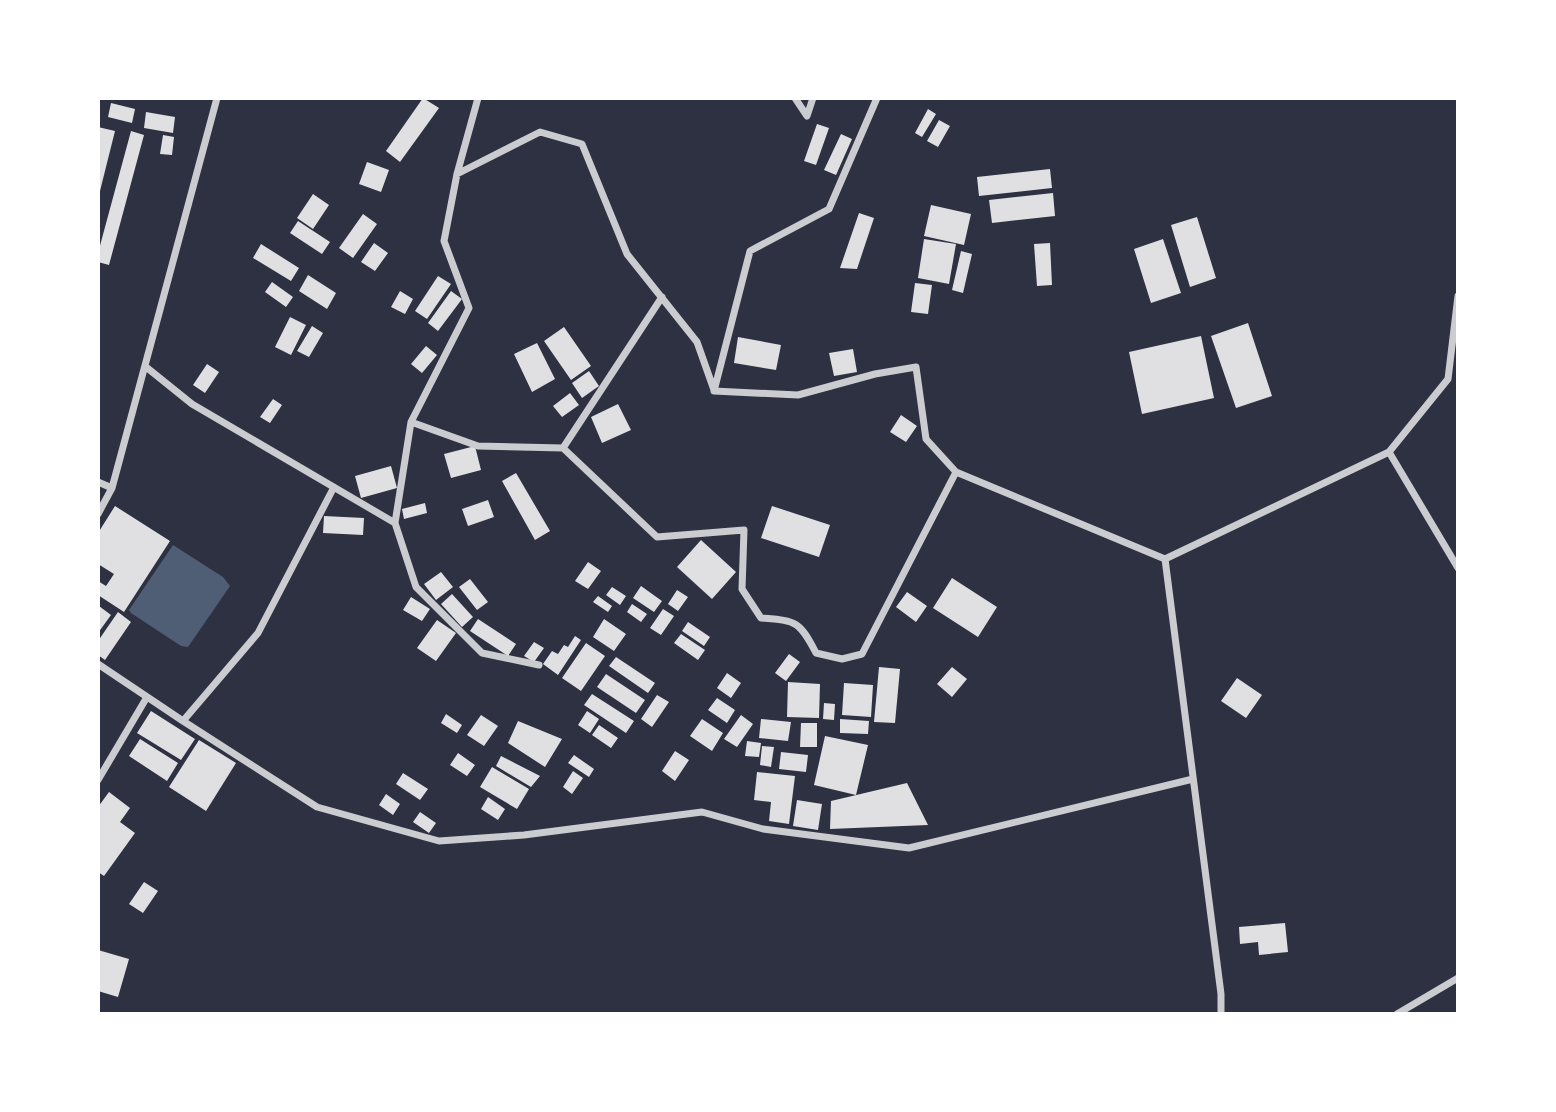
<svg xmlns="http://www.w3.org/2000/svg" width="1556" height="1112" viewBox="0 0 1556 1112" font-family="Poppins,sans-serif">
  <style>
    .water { fill: #4f5d75 }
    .building { fill: #e0e0e3 }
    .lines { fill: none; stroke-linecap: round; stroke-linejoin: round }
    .minor { stroke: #caccd0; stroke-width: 7 }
  </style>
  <rect width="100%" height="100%" fill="#2d3142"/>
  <path class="water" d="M173,545L223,577L230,586L188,647L181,646L131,613L129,610Z"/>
  <path class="building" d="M423,98L439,108L400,162L386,151Z
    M111,103L135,109L132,123L108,117Z
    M928,109L936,114L922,137L915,133Z
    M146,112L175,117L173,133L144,128Z
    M939,120L950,126L938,147L927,141Z
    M817,124L829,128L816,165L804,161Z
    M98,127L115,131L99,195H98Z
    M131,131L144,135L109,265L98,262V253Z
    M841,134L852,139L836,175L824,170Z
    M163,135L174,137L172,155L160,154Z
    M367,162L389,170L381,192L359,184Z
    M1050,169L1052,188L979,196L977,177Z
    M1053,193L1055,216L992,223L989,200Z
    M313,194L329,205L313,229L297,218Z
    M931,205L971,214L964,245L924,236Z
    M859,213L874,218L857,269L840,268Z
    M363,214L377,224L353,258L339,248Z
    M1197,217L1216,278L1190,287L1171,225Z
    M298,221L330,242L322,254L290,233Z
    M924,239L956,244L949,284L918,278Z
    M1163,239L1181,293L1151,303L1134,249Z
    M374,243L388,253L375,271L361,262Z
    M1050,243L1052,285L1037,286L1034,244Z
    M261,244L299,268L291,281L253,258Z
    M961,251L972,254L963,293L952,290Z
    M308,275L336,293L327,309L299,291Z
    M438,276L451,284L427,319L415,311Z
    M272,282L293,297L286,307L265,292Z
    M915,283L932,285L928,314L911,312Z
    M400,291L413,299L405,314L391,307Z
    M451,291L462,299L438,331L428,323Z
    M290,317L306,325L291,355L275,347Z
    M1248,323L1272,396L1236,408L1211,336Z
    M312,326L323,333L309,357L297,351Z
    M564,327L591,366L571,380L544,341Z
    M1201,336L1214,398L1142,414L1129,352Z
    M738,337L781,345L776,370L734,363Z
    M537,343L555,379L532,392L514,354Z
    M426,346L437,355L422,373L411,364Z
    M853,349L857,372L834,376L829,353Z
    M207,364L219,372L205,393L193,385Z
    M589,371L599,386L582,398L572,383Z
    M570,393L579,405L562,417L553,406Z
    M273,399L282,405L270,423L260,417Z
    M618,404L631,430L602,443L591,417Z
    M901,415L917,426L906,442L890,432Z
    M475,446L481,470L451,478L444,454Z
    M391,466L397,488L361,498L355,476Z
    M516,473L550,531L535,540L502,481Z
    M488,500L494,517L468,526L462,509Z
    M425,503L427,513L404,519L402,509Z
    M115,506L170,541L124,612L98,595V581L106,586L114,574L98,564V533Z
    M772,506L830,525L819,557L761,538Z
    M324,516L364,518L363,535L323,533Z
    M701,540L736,572L712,599L677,567Z
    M588,562L601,571L588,589L575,581Z
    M441,572L453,587L436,600L424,584Z
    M952,578L997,607L978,637L933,608Z
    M470,579L488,602L477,610L459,587Z
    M641,586L662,601L654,612L633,598Z
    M612,587L626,596L620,605L606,595Z
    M677,590L688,597L678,611L668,604Z
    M907,592L927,606L916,622L896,607Z
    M452,594L473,617L462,627L441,604Z
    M598,596L612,606L608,612L593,602Z
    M411,597L430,609L422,621L403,610Z
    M632,604L647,614L641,622L627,612Z
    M99,606L111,615L98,633V608Z
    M663,609L674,616L661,635L650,628Z
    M118,612L131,622L105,660L98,655V641Z
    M478,619L516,644L508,656L470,631Z
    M604,619L626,634L614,651L593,637Z
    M437,620L456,633L436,661L417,648Z
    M688,622L710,637L704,646L682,631Z
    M681,634L705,650L698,660L674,643Z
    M575,636L581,640L558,675L543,664L552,651L558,654L564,645L568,647Z
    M534,642L544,648L534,662L524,656Z
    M586,643L605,656L581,691L562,678Z
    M789,654L800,662L786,681L775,673Z
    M616,657L655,683L648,693L609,666Z
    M879,667L900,669L895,723L874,722Z
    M952,667L967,679L952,697L937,684Z
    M727,673L741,683L731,698L717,688Z
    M606,674L645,700L636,713L597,687Z
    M1237,678L1262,695L1246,718L1221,701Z
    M788,682L820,684L819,718L787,717Z
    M844,683L873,685L871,717L842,715Z
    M592,694L634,721L626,733L584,705Z
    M657,695L669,702L652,727L641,719Z
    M717,698L735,710L727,723L708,710Z
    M824,703L835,704L834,720L823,719Z
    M151,711L195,739L181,760L137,733Z
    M587,711L599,719L590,733L578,725Z
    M446,714L462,725L457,733L441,723Z
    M481,715L498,726L484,746L467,735Z
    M741,715L753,724L737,747L724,739Z
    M702,719L723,733L712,751L690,736Z
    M761,719L791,722L788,741L759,738Z
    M840,719L869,721L868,734L840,733Z
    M518,721L562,739L545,767L508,743Z
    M801,723H817V747H800Z
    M599,725L618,738L611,748L592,735Z
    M825,736L868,745L856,795L814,785Z
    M140,739L178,763L167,781L129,756Z
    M199,740L236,763L206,811L169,787Z
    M747,741L761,743L759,757L745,756Z
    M762,746L774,747L771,767L760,765Z
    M675,751L689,760L675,781L662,771Z
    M781,752L808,755L806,772L779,769Z
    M458,753L475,765L467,776L450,765Z
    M574,755L594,769L589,777L568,763Z
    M501,756L540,776L531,787L496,766Z
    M492,767L529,789L517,809L480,787Z
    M573,771L583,778L572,794L563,787Z
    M757,772L795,776L789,824L769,821L771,802L754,800Z
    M403,773L428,789L420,800L396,784Z
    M907,783L928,825L830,829L831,801Z
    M109,792L130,808L120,822L135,833L104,876L98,872V807Z
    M386,794L400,804L393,815L379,805Z
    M488,797L505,809L498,820L481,809Z
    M797,800L822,804L818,830L793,826Z
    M420,812L436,823L429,833L413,822Z
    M144,882L158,891L143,913L129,904Z
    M1285,923L1288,952L1259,955L1258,942L1240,944L1239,927Z
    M98,950L129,959L118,997L98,991Z"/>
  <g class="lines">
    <path class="minor" d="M795,98L807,116L813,98
      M877,98L829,209L750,251L714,391L798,395L875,374L916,367L926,439L956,472L1165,559
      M457,174L540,132L582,144L627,254L697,342L714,390
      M146,367L192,404L395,523L416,587L482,653L539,665
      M411,422L478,446L563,448L662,297
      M563,448L657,537L744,530L742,589L761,618C796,621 799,620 816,653L842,659L862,654L956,472
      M1389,452L1458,568
      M98,482L112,488
      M98,514L112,488L217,98
      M395,523L411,422L469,308L444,241L457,174L478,98
      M98,664L183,721L258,633L334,487
      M183,721L317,807L439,841L524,835L702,812L763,829L909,848L1193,779
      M98,780L147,697
      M1221,1014V994L1165,559L1389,452L1448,379L1458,296
      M1397,1014L1458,978"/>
  </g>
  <rect width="1556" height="1112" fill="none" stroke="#ffffff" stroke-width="200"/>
</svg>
